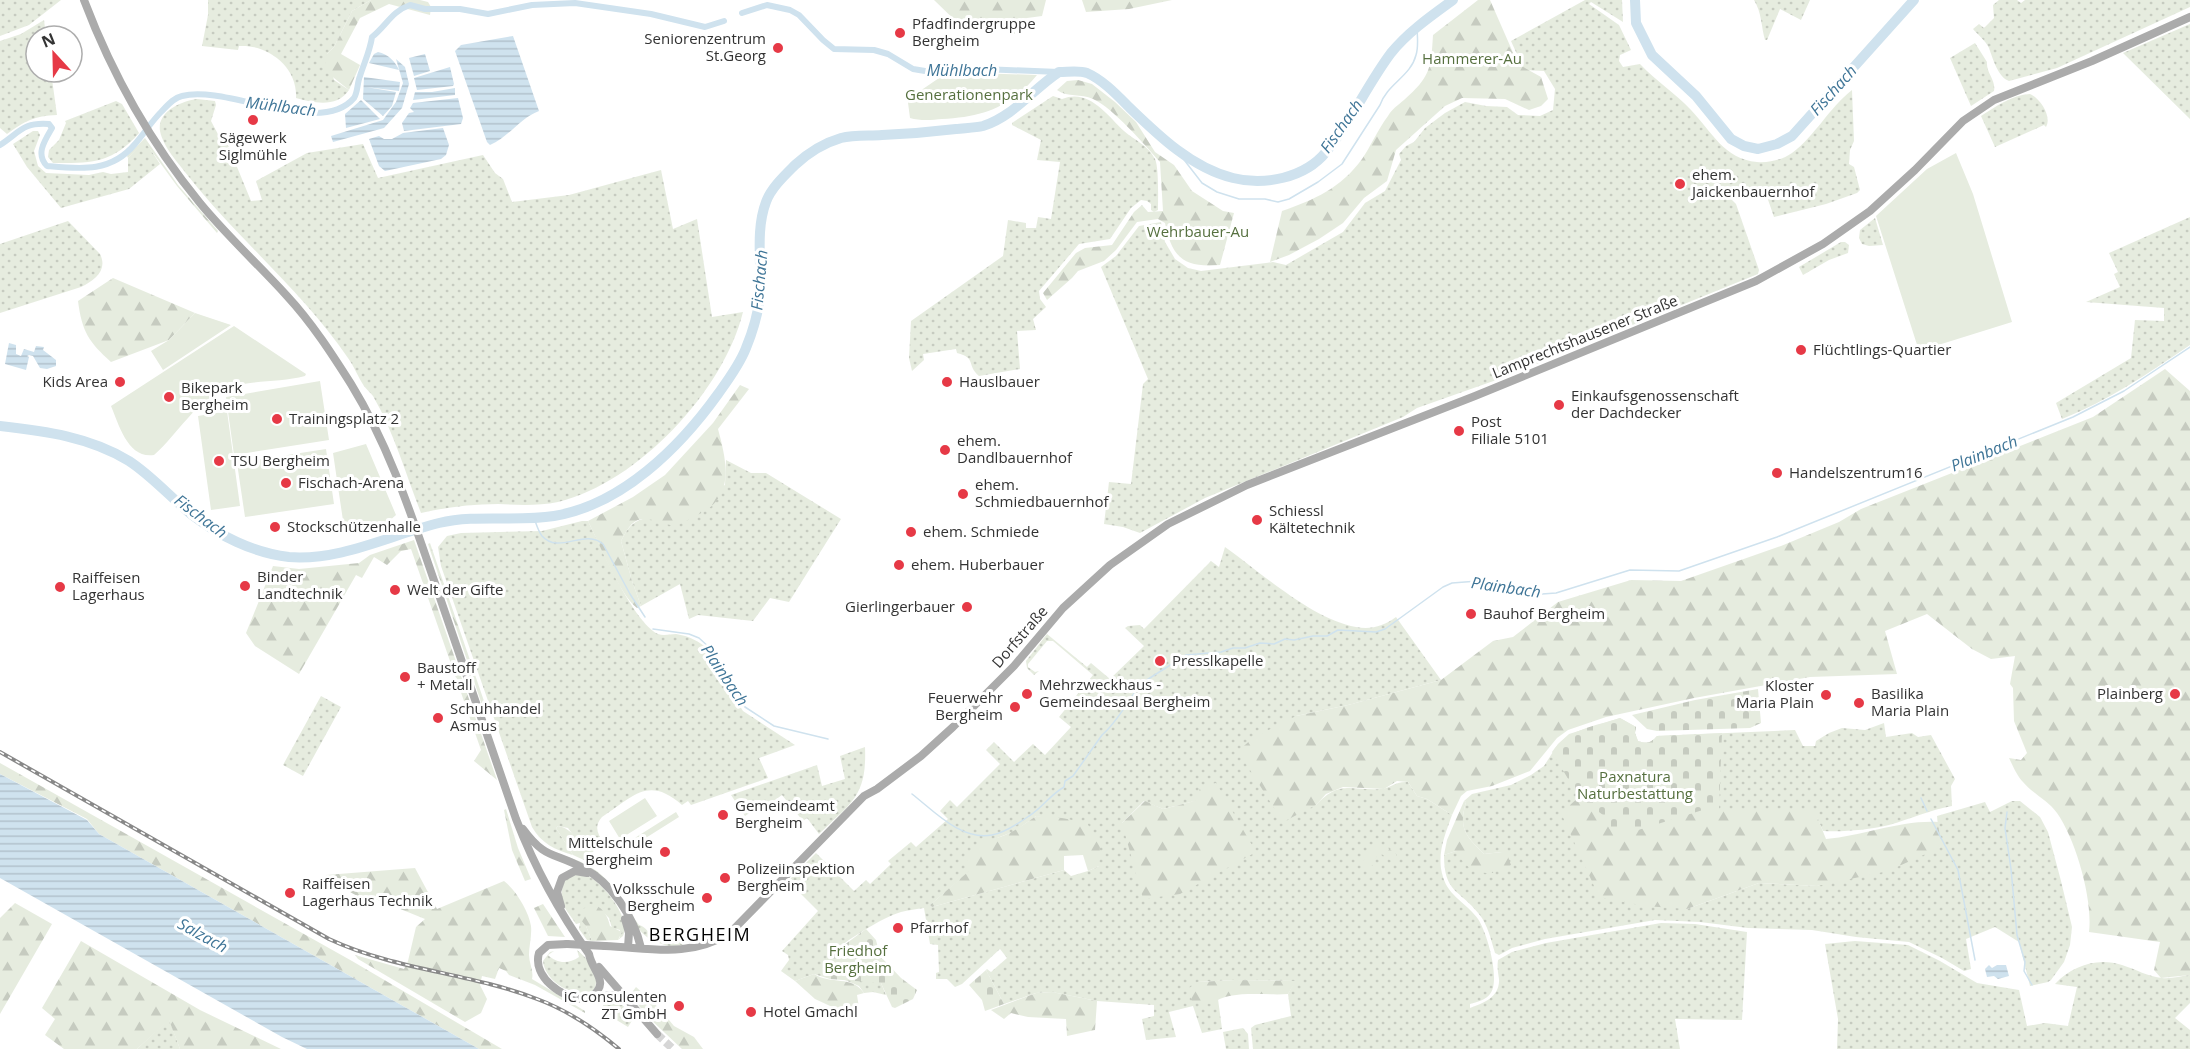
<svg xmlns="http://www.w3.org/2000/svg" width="2190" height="1049" viewBox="0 0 2190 1049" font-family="'Open Sans',sans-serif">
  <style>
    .grass { fill: url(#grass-dots); fill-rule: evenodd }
    .forest { fill: url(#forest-firs) }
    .cemetery { fill: url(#cemetery-stones) }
    .park { fill: #e6ecdf }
    .water { fill: url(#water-rules) }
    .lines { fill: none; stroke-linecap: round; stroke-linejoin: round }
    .stream { stroke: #cfe2ee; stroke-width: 1.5 }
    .canal { stroke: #cfe2ee; stroke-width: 6 }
    .river { stroke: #cfe2ee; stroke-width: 10 }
    .major-tunnel { stroke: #d6d6d6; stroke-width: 8; stroke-dasharray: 8 4; stroke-linecap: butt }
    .major { stroke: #ababab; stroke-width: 8 }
    .rail-casing { stroke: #888; stroke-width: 4 }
    .rail { stroke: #fff; stroke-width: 1.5; stroke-dasharray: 4.5; stroke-linecap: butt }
    .major-bridge { stroke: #ababab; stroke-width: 8 }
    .poi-dot { fill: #e63946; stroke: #fff; stroke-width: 2 }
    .labels { text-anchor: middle; stroke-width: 6; stroke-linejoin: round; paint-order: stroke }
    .poi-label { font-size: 15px; fill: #333; stroke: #fff; text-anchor: start }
    .park-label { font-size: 15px; fill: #56703f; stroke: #fff }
    .street-label { font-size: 15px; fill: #333; stroke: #fff }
    .water-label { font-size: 16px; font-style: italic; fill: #3f7597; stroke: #fff }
    .quarter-label { font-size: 18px; letter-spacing: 1.5px; fill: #000; stroke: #fff }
  </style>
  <defs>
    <pattern id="grass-dots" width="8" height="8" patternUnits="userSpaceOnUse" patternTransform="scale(1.5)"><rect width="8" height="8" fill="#e6ecdf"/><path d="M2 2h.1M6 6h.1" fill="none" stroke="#c6cbc0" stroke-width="1.8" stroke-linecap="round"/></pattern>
    <pattern id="forest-firs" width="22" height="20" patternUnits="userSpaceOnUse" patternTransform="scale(1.5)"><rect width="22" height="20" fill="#e6ecdf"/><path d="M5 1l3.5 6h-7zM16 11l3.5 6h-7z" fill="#c6cbc0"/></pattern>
    <pattern id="cemetery-stones" width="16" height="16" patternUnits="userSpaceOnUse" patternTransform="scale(1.5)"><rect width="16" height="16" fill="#e6ecdf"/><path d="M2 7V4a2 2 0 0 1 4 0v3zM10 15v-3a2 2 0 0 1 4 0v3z" fill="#c6cbc0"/></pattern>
    <pattern id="water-rules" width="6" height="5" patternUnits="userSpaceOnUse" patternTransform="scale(1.5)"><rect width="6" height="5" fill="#cfe2ee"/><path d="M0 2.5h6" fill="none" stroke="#b2c2cd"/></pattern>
  </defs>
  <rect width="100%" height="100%" fill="#fff"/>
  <path class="grass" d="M0,0H61L29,25L0,36Z
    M208,0H371L352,11L334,47L327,54L334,80L349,90C337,108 314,103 296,98C298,67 268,44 239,46L238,50L202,46L208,15Z
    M1585,0H1622L1623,22L1591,2L1589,4L1619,25L1631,50L1620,55L1619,61L1623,67L1640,64C1656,81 1675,93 1691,110C1712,132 1724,159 1757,162C1769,163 1782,160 1792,153C1815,136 1829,108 1852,90L1854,141L1850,150L1849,164L1854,167L1860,190L1857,193L1826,204L1774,217L1765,191L1736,198L1732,200L1736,204L1759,270L1758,274L1502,378L1417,408L1403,417L1205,498L1140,533L1123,527L1104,524L1109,482L1131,484L1143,384L1148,379L1101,267L1116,256L1139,226L1161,222L1165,242L1175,259L1188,268L1201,271L1273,262L1286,265L1343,232L1365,203L1385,191L1401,160L1399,154L1406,146L1414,142L1425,128L1445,113L1465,102L1486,106L1507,107L1518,115L1540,116L1553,110L1555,89L1544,71L1524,70L1511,41Z
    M1754,0H1810L1801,20L1780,9L1767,40H1765C1761,26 1762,13 1754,0Z
    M1999,0H2017L2021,3L2025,0H2190V7L2057,68L2009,81C1998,77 1993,59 1989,48C1986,41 1977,34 1973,29L1979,24L1984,28L1994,18L1993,5Z
    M44,20L46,36H36V72H51L57,115C34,116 25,121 7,134L0,128V41L21,34Z
    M2190,24V119L2123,53Z
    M1975,43L1987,62C1986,73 1996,80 1994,91L1971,106L1950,58Z
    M2030,94C2041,99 2052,117 2046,127L2044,125L1995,147L1981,116C1995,107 2012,95 2030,94Z
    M1053,96L1062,99C1089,88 1107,115 1124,131C1134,140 1148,145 1155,159C1159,167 1158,200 1158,210L1154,212L1151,210V204L1147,201L1141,200L1131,208L1110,239L1079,244L1039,291L1040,299L1046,307L1033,319L1036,330L1017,331L1020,369L979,376C966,365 977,358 957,353L956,349L923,354L924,360L912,371L909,358L911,321L1003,256L1008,220L1026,223V228H1036L1038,217L1051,219L1060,162L1037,160L1041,140L1012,125V123Z
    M197,99L215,101L216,105L211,121L220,138L228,145L251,201L262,200L256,181L307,153L363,144L378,178L483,155L495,173L503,179L512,202L569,195L661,170L673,229L697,219L712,317L743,312C724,390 638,483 558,502C538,506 518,505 498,504C472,504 447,507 421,513C406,475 394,432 373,396C370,392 366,389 364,386C358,377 354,366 348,358C303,292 239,240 189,177C179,164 163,147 160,131C157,111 182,101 197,99Z
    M116,101L122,104L139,133C112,164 91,163 53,163L48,157L49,150L59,140L66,123L65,121Z
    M33,131H38L40,135L34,151L38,166L46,173L89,175L103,172L111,174L128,172V158L145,141L160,164L129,189L61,208L27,167L13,144Z
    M2190,217V345C2149,373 2108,401 2062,419L2056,403L2131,358L2135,320L2164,321V308L2086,302L2120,287L2114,274L2118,272L2109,253Z
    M1875,218L1883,245L1869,246L1862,244L1859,238L1860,230Z
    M68,221L100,254C108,270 95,280 81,287L0,313V244Z
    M1841,242H1845L1849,245L1848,253L1829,260L1803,275L1799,267Z
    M726,460L751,473H766L841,519L789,602L770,598L753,621L698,615L689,619L680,584L641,606L632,581L621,541C628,528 632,521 647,518L725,485Z
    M582,521H588C601,547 633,622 658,634C664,636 670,634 676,634C689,636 699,641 709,650V657L743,711L795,745L759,758L768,778L691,805L688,801L682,805C648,775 633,797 602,817C594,826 597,834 604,842L588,856L568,828L558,826L556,828L573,855C555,850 541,843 532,827L441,566L438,547L447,536L461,533L542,531Z
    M1225,547C1260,572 1313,620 1356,627C1371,630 1384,626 1396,617L1441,680L1348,705L1296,716L1316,805C1340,779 1351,791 1381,789C1391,788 1395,781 1408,782L1417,796L1427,799L1452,815C1445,835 1436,855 1443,877C1449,897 1467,903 1478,919C1487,932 1501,981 1490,994C1486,1000 1477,1002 1470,1004V1008C1484,1003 1500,997 1499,979C1498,972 1497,967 1498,960L1512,952L1546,943L1661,923L1695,924L1747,932L1742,1020L1675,1019L1680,1049H1253L1251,1028L1255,1025L1291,1016L1288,994L1295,981L1235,980L1197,982L1218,999L1222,1029L1202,1033L1193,1006L1169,1012L1176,1037L1146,1040L1142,1019L1154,1016V1005L1097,1001L1052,992L1036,993L1004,1004L986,970L987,969L991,972L1007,958L1000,949L962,984L955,987L947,979H936V973L939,972L938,945L930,944L924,908C917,909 908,910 901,912C883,917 843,942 829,956L830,979L814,974L795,981L781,971L789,960L788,955L782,951L818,911L788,881L816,853L854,891L866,880L870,884L891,864L888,861L911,842L916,847L948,819L940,811L950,800L957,807L1000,764L986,750L994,742L1014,762L1033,744L1045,755L1071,727L1059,717L1093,675L1053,641H1047L1028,664V667L1035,672L1039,671L1034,675L1027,668L1026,661L1047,634L1087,667L1091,663L1110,679L1144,646L1125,628L1128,626L1140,625L1144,629L1211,561L1219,567ZM1144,801L1163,809L1195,801L1122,823ZM1036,816L1046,818L1099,866L1088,871L1071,876L1064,870L932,907L930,905L970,871L992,840L1015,831Z
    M321,696L341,707L303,776L283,765Z
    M1620,718L1636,727L1635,733L1638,741C1647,744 1651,743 1657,736L1795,730L1803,746H1815L1816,741L1829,733L1842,728L1865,730L1884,723L1886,737L1912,733L1918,737L1931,735L1955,779L1951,786L1952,806C1930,810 1910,819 1889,825C1868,830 1844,832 1823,831L1813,809H1706L1687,909L1759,883L1817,886L1940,847L1937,816L1985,802L1990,812L2012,801H2020L2040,817L2048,832L2061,881L2072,927L2070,945L2064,962L2051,980L2048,982L2030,986L2019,942L1995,927L1966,939L1971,969L1964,971L1942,958L1909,942L1856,937L1812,930L1748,928L1700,922L1655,920L1545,939L1512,948L1499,955L1495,953C1491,940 1488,925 1479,914C1459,889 1444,893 1444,855L1456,851L1498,869H1505L1502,852L1484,854C1466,836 1458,829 1466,802L1464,801L1472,794L1511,785L1531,775L1544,766L1558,744L1569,734Z
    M865,747C867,796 852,802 819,834L807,818L803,821L782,795L768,805L766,802L745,816L731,795L817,765L822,786L845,779L840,756Z
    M565,856C610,870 614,891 639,925C646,927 645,930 652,934C660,938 670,939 679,937V933L685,937L684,944C677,947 669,947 662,944C632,936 635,912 617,895C601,880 582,868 565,856Z
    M575,874C582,875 588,875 593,879C607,889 631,919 623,936L618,940L620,937V930L612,928L609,918L598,907L586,926L592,941L587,940L579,929L580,923L576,924C563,904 557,903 565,879Z
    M1855,941L1908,945L1940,961L1977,983L2019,990L2027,1026L2045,1023L2068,1026L2077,987L2055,984C2072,966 2097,957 2122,965C2135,969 2149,977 2162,978C2171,979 2181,976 2190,975V1003L2175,1018L2190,1030V1049H1837L1838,1019L1825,944Z
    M577,950C589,959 601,976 594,990C575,1000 545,982 543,961L550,952L554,951L548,955C557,964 569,964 579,957Z
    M845,980L877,981L881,983L886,995L873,992L864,993L859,986Z
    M605,999C618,998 629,1010 633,1019L628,1027L605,1013L603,1006Z
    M169,1019L180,1049H137Z
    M1243,1028L1248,1034L1249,1049H1226L1223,1032Z"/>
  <path class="forest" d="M371,0H420L428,2L431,7L430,15L389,4L360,18L341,54L360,65L349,90L324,70L327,54L334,47L352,11Z
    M934,0H1046L1042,16L1013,20L1015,34C1001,26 980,26 966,31Z
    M1082,0H1172L1129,9L1086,12Z
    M1478,0H1490L1518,64L1541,77L1548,99L1541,106L1529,110L1505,99L1462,98L1445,106L1396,150L1387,181L1364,198L1343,223L1319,239L1289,255L1270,262L1282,211C1314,200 1341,188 1362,159C1371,146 1378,129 1388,116C1392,109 1398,105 1404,100C1430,77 1431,69 1433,35Z
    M1078,80L1092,84L1115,102L1136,122L1155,152L1174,165L1192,191L1223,211L1234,213L1220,265C1184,268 1172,258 1165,223L1158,219L1137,222L1116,250L1104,261L1078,271L1072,278L1047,300L1043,293L1076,253L1085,248L1112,245L1134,212L1142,205L1148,212L1163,211L1160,162C1144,144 1113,108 1093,99C1081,93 1068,98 1057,90L1067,81Z
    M145,138L178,185L218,231L217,233L177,186L145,142L128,158L127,156Z
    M113,278L195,313L169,340L111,362C89,342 82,332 78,301Z
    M2165,369L2190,391V975L2161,978L2154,970L2160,942L2089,932C2093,900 2076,840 2057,813C2048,800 2033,794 2023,782C2017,776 2013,766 2009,758L2021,760L2027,753L2014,721L2013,688L2010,684L2015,656L1991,659L1972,649L1927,614L1885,631L1897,674L1810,677L1694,698L1606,717L1568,730L1557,738L1530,771L1492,786L1467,791L1461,796L1452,815L1427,799L1417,796L1408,782L1397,781L1384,789L1343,787L1326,794L1316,805L1283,822L1238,751L1253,738L1296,716L1348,705L1441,680L1493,641L1513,637L1558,602L1631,580L1681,581L1781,546L1839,522L1861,509L2093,417Z
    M740,385L749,389L718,429C727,463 736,499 695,516C689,519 680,525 674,525C670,526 664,523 660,522C637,515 632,520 621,541L632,581L641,606L637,608C619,594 599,543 588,521L633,497L665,475L713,423Z
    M414,540L497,780L474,761L481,750L411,549L401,551L387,565L374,557L362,578L356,575L299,674L255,646L246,633L273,566L299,569L359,563L370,555Z
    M430,543L485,704L482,705L428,544Z
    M0,763L352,961L502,1049H479L99,834L87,819L0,774Z
    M1216,783L1256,852L1180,894L1143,899L1122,823L1145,801L1163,809L1195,801L1201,786Z
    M1579,797L1603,815L1611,831L1635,830L1706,809H1814L1826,839C1863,836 1900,820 1938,822L1941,847L1888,871L1817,886L1759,883L1687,909L1645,906L1599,897L1561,813Z
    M1464,801L1466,802C1458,829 1466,836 1484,854L1502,852L1507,854L1511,865L1505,869H1498L1494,873C1474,874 1466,868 1456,851L1444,855L1447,840Z
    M506,809L518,848L531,879L525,881L512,850L504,810Z
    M1036,816L1062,818L1087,823L1100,845L1099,866L1088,871L1083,855L1064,856V870L932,907L930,905L969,871L964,865L981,840C1003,840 1019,828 1036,816Z
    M558,826C574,829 579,843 588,856L586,861L573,855L556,828Z
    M1384,845L1396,854L1397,865H1393V862L1380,853L1371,863L1374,868L1371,872L1361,863L1376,846Z
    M415,868L437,909L504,881C516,890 529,912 531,926C532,936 529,946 529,955C529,963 534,971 532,979L585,1011V1013L535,985L509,975L506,971L499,968L495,979L482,976L480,985L487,999L481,1013L465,1022L358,959L355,955L404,969L408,961L416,927L425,919L378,900L361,898L326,879V875Z
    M15,903L52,924L0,1014V918Z
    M543,904L565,937L548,936L534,908Z
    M590,904C602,905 608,916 610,926L622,932L618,940L592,941L586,926L580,919L582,910Z
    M81,941L200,1010L281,1049H180L169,1020L137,1049H64L45,1035L55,1019L42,1008Z
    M814,974C831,985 852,975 864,993L857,995L859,1008L854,1017L815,999L795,981Z
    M1235,980L1296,981L1288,994C1266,996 1229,989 1212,1004L1192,1001L1188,989L1197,982Z
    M636,987L659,1008L674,1026L694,1037L703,1049H682L649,1018L630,995Z
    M1052,992L1097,1001L1095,1030L1067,1036L1066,1019L1028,1017L1011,1013L1004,1019L991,1010L1036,993Z"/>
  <path class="cemetery" d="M1758,689L1761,723L1750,728L1657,731L1647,729L1632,715L1695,700Z
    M1620,718L1636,727L1635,733L1638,741C1647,744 1651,743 1657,736L1722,733L1719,809H1706L1635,831H1611L1603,815L1579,797L1552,752C1567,729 1596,726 1620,718Z
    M866,929L876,940L880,956L901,978L917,990L913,999L895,1008L892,1007L881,983L830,979L829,956Z
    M986,970L1004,1004L985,1011L982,1000L969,985Z"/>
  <path class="park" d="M975,73L1037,75C1011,107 983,117 942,119C932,120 920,121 910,118L907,95L920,91L939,78Z
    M1956,153L1973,194L2012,322L1919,351L1876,216L1927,169Z
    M195,313L231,325L163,370L151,351L169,340Z
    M234,326L306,374L305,376C280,383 251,379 226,389C195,401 178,434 154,455C128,459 119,425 111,406Z
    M320,381L329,440L234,455L226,397Z
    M227,411L240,506L211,510L198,416Z
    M366,444L396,515L388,522L345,534L333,453Z
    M326,449L334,504L245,517L237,463Z
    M645,798L657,816L620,839L609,821Z
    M676,812L679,817L625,851L622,846Z"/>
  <path class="water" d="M513,36L539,111C520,118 509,137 490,145L487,142L455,51L461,45Z
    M378,52C388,54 395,61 399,70L369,63L374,54Z
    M425,54L430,71L414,76L409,58Z
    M396,59L405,67L409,84L402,108L384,128L333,142L331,136L383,120L396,102L403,83Z
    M450,67L454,84L453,86L417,90L414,78Z
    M364,77L400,82L399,91L366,87L396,92L392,106L383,116L363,99Z
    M455,88V95L413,100L415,92H432Z
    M458,98L463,118L461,124L404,131L402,123L409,113L414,112L410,108L413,103Z
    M361,100L380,119L346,128L345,114Z
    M443,128L449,145L446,155L441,159L385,171L379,166L369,139L379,136L384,139H392L403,133Z
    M9,343L16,345V354L21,356L24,349L34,352L36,346L44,347L43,350L56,360V366L47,369L40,368L33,356L29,355L27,356L29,357L26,370L5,364Z
    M0,774L87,820L99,834L479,1049H307L282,1037L0,878Z
    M1989,965L1992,968L1997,965H2006L2009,976L1998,979L1994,976L1987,977L1985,969Z"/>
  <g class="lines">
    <path class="stream" d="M1178,152L1202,183L1217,192L1239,199H1265L1278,202L1289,199L1318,182L1342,164L1380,105C1387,84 1411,76 1416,55C1419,46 1417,35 1417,26
      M534,518C536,523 538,531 542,536C559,555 585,528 603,544L630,594L645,617
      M653,629L689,634L699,638L710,648L745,707L774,726L828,739
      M912,794C934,811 961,841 992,835C1003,833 1019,823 1029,816C1042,808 1050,795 1064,787L1065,781L1073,776L1102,735C1115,724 1124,708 1133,695C1136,690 1140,688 1142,683L1186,655L1221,652L1233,648H1245L1260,643L1274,644L1285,639L1294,640L1313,636H1327L1338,630L1376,632L1385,629L1443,587L1452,583L1478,581L1518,592L1542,594L1556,593L1630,570L1679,571L1777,537L2073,417L2124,391L2190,347
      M1921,798L1927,811
      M2007,812L2005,828L2011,869L2017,935L2025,962L2024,971L2032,985
      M1931,819L1958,870L1975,960"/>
    <path class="canal" d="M742,13L767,5L790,10L799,15L823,40L834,49L874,50L888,54L913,69L931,72L983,69L1059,72
      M0,145C20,132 23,122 49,124L52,128C45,140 35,154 47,166C80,169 111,173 135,144C144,134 151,122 161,112C167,106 173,98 182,96C227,84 320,138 354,98C358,92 357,83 360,76C364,63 370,51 372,37C386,26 392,11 410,5L425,9H460L488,14L532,5L575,3L651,14L705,27L724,21"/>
    <path class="river" d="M1635,0L1636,23L1652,55L1696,96L1731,139L1744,146L1758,149L1777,144L1792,136L1914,0
      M0,426C45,431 90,437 129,461C152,476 170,497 191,514C218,535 253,553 289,557C341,561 390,535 439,523C477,514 516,522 554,516C622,505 680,447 718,394C728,380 740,364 746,348C753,331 758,314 760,296C762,265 755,231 766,202C771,188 785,175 795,165C808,153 824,143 841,138C854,135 869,136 882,135C906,134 931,132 956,129C964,128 975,128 983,126C1014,116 1033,89 1059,72C1068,72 1079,70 1087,73C1103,80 1117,95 1129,107C1159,136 1192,168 1233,178C1264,186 1305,178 1326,152C1351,122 1367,85 1391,53C1408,32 1431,16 1453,0"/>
    <path class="major-tunnel" d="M657,1034L673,1049"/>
    <path class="major" d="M84,0C112,74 150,142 200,203C227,236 259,265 287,296C312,323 332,354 351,384C391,449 413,520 438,592C464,668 490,743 516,819C535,868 559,912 589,954C592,972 612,982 590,998
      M523,829C545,859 553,852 583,868C611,882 634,917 641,948
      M561,906L557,892L562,878L575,871L587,873
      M625,919L629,933L628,947
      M567,944L548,945L539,953C532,976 562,999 584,999C597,999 609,993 622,995
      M605,946C652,948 687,958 729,934L864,796L877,789L921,756L953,727L1014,666L1063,608L1110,565L1168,524L1247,485L1475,396L1756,281L1823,244L1870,211L1915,170L1963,121L1994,100L2092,61L2190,17
      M599,967L657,1034"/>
    <defs>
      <path id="rail" d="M0,752L329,939C395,970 470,973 537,999C567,1010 594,1028 619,1049"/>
    </defs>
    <use href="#rail" class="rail-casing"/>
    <use href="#rail" class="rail"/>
    <path class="major-bridge" d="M567,944L605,946"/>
  </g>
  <g class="poi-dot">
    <circle cx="900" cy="33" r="6"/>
    <circle cx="778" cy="48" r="6"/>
    <circle cx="253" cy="120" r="6"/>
    <circle cx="1680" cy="184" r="6"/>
    <circle cx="1801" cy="350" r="6"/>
    <circle cx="120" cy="382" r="6"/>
    <circle cx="947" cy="382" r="6"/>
    <circle cx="169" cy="397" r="6"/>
    <circle cx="1559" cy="405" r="6"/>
    <circle cx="277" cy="419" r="6"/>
    <circle cx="1459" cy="431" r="6"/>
    <circle cx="945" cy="450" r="6"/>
    <circle cx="219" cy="461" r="6"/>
    <circle cx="1777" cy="473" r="6"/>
    <circle cx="286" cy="483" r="6"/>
    <circle cx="963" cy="494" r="6"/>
    <circle cx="1257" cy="520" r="6"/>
    <circle cx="275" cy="527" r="6"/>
    <circle cx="911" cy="532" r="6"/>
    <circle cx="899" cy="565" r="6"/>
    <circle cx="245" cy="586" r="6"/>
    <circle cx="60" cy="587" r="6"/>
    <circle cx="395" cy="590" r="6"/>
    <circle cx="967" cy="607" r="6"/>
    <circle cx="1471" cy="614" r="6"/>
    <circle cx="1160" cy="661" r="6"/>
    <circle cx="405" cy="677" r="6"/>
    <circle cx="1027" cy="694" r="6"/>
    <circle cx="2175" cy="694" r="6"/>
    <circle cx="1826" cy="695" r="6"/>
    <circle cx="1859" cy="703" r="6"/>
    <circle cx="1015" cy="707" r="6"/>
    <circle cx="438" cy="718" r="6"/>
    <circle cx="723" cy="815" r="6"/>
    <circle cx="665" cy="852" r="6"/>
    <circle cx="725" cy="878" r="6"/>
    <circle cx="290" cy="893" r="6"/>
    <circle cx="707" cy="898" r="6"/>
    <circle cx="898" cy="928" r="6"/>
    <circle cx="679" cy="1006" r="6"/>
    <circle cx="751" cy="1012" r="6"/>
  </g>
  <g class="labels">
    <g class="poi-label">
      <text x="912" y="29">Pfadfindergruppe<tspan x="912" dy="17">Bergheim</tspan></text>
      <text x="766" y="44" text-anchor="end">Seniorenzentrum<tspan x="766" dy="17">St.Georg</tspan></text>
      <text x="253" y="143" text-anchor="middle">Sägewerk<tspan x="253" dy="17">Siglmühle</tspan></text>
      <text x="1692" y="180">ehem.<tspan x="1692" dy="17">Jaickenbauernhof</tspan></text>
      <text x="1813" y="355">Flüchtlings-Quartier</text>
      <text x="108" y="387" text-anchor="end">Kids Area</text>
      <text x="959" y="387">Hauslbauer</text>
      <text x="181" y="393">Bikepark<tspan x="181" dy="17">Bergheim</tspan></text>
      <text x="1571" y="401">Einkaufsgenossenschaft<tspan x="1571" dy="17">der Dachdecker</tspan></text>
      <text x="289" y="424">Trainingsplatz 2</text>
      <text x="1471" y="427">Post<tspan x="1471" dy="17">Filiale 5101</tspan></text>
      <text x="957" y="446">ehem.<tspan x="957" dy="17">Dandlbauernhof</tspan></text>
      <text x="231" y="466">TSU Bergheim</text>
      <text x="1789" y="478">Handelszentrum16</text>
      <text x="298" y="488">Fischach-Arena</text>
      <text x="975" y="490">ehem.<tspan x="975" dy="17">Schmiedbauernhof</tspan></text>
      <text x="1269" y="516">Schiessl<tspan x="1269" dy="17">Kältetechnik</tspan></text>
      <text x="287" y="532">Stockschützenhalle</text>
      <text x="923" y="537">ehem. Schmiede</text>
      <text x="911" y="570">ehem. Huberbauer</text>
      <text x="257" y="582">Binder<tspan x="257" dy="17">Landtechnik</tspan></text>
      <text x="72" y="583">Raiffeisen<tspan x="72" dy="17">Lagerhaus</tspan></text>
      <text x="407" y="595">Welt der Gifte</text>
      <text x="955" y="612" text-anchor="end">Gierlingerbauer</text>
      <text x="1483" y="619">Bauhof Bergheim</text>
      <text x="1172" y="666">Presslkapelle</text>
      <text x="417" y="673">Baustoff<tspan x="417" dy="17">+ Metall</tspan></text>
      <text x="1039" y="690">Mehrzweckhaus -<tspan x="1039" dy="17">Gemeindesaal Bergheim</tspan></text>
      <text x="1814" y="691" text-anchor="end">Kloster<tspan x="1814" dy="17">Maria Plain</tspan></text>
      <text x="1871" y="699">Basilika<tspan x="1871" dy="17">Maria Plain</tspan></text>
      <text x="2163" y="699" text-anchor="end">Plainberg</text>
      <text x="1003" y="703" text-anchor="end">Feuerwehr<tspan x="1003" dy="17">Bergheim</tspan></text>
      <text x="450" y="714">Schuhhandel<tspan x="450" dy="17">Asmus</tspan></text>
      <text x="735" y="811">Gemeindeamt<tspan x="735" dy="17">Bergheim</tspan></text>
      <text x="653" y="848" text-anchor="end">Mittelschule<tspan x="653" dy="17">Bergheim</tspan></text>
      <text x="737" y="874">Polizeiinspektion<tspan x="737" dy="17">Bergheim</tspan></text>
      <text x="302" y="889">Raiffeisen<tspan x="302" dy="17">Lagerhaus Technik</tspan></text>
      <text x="695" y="894" text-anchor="end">Volksschule<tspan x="695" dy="17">Bergheim</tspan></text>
      <text x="910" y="933">Pfarrhof</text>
      <text x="667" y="1002" text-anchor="end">iC consulenten<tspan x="667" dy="17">ZT GmbH</tspan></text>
      <text x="763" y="1017">Hotel Gmachl</text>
    </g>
    <g class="park-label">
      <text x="1472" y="64">Hammerer-Au</text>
      <text x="969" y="100">Generationenpark</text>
      <text x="1198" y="237">Wehrbauer-Au</text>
      <text x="1635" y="782">Paxnatura<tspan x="1635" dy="17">Naturbestattung</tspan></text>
      <text x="858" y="956">Friedhof<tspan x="858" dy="17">Bergheim</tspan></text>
    </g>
    <g class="street-label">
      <text transform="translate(1585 337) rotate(-22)" y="5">Lamprechtshausener Straße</text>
      <text transform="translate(1020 637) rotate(-49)" y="5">Dorfstraße</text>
    </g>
    <g class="water-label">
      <text x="962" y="76">Mühlbach</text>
      <text transform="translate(1833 90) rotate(-48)" y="6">Fischach</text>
      <text transform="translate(281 106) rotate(7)" y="6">Mühlbach</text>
      <text transform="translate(1341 126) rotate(-55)" y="6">Fischach</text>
      <text transform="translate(759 280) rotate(-85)" y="6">Fischach</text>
      <text transform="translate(1984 453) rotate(-22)" y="6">Plainbach</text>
      <text transform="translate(201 516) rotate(37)" y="6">Fischach</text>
      <text transform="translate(1506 587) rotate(8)" y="6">Plainbach</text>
      <text transform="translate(725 675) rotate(56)" y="6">Plainbach</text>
      <text transform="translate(203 935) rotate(29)" y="6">Salzach</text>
    </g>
    <g class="quarter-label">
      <text x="700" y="941">BERGHEIM</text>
    </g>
  </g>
  <g transform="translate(54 54) rotate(338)"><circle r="28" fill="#ffffff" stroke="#adadad" stroke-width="1.5"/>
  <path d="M0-4.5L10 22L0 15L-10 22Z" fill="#e63946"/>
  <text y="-9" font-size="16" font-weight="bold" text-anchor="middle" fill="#333333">N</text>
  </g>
</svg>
